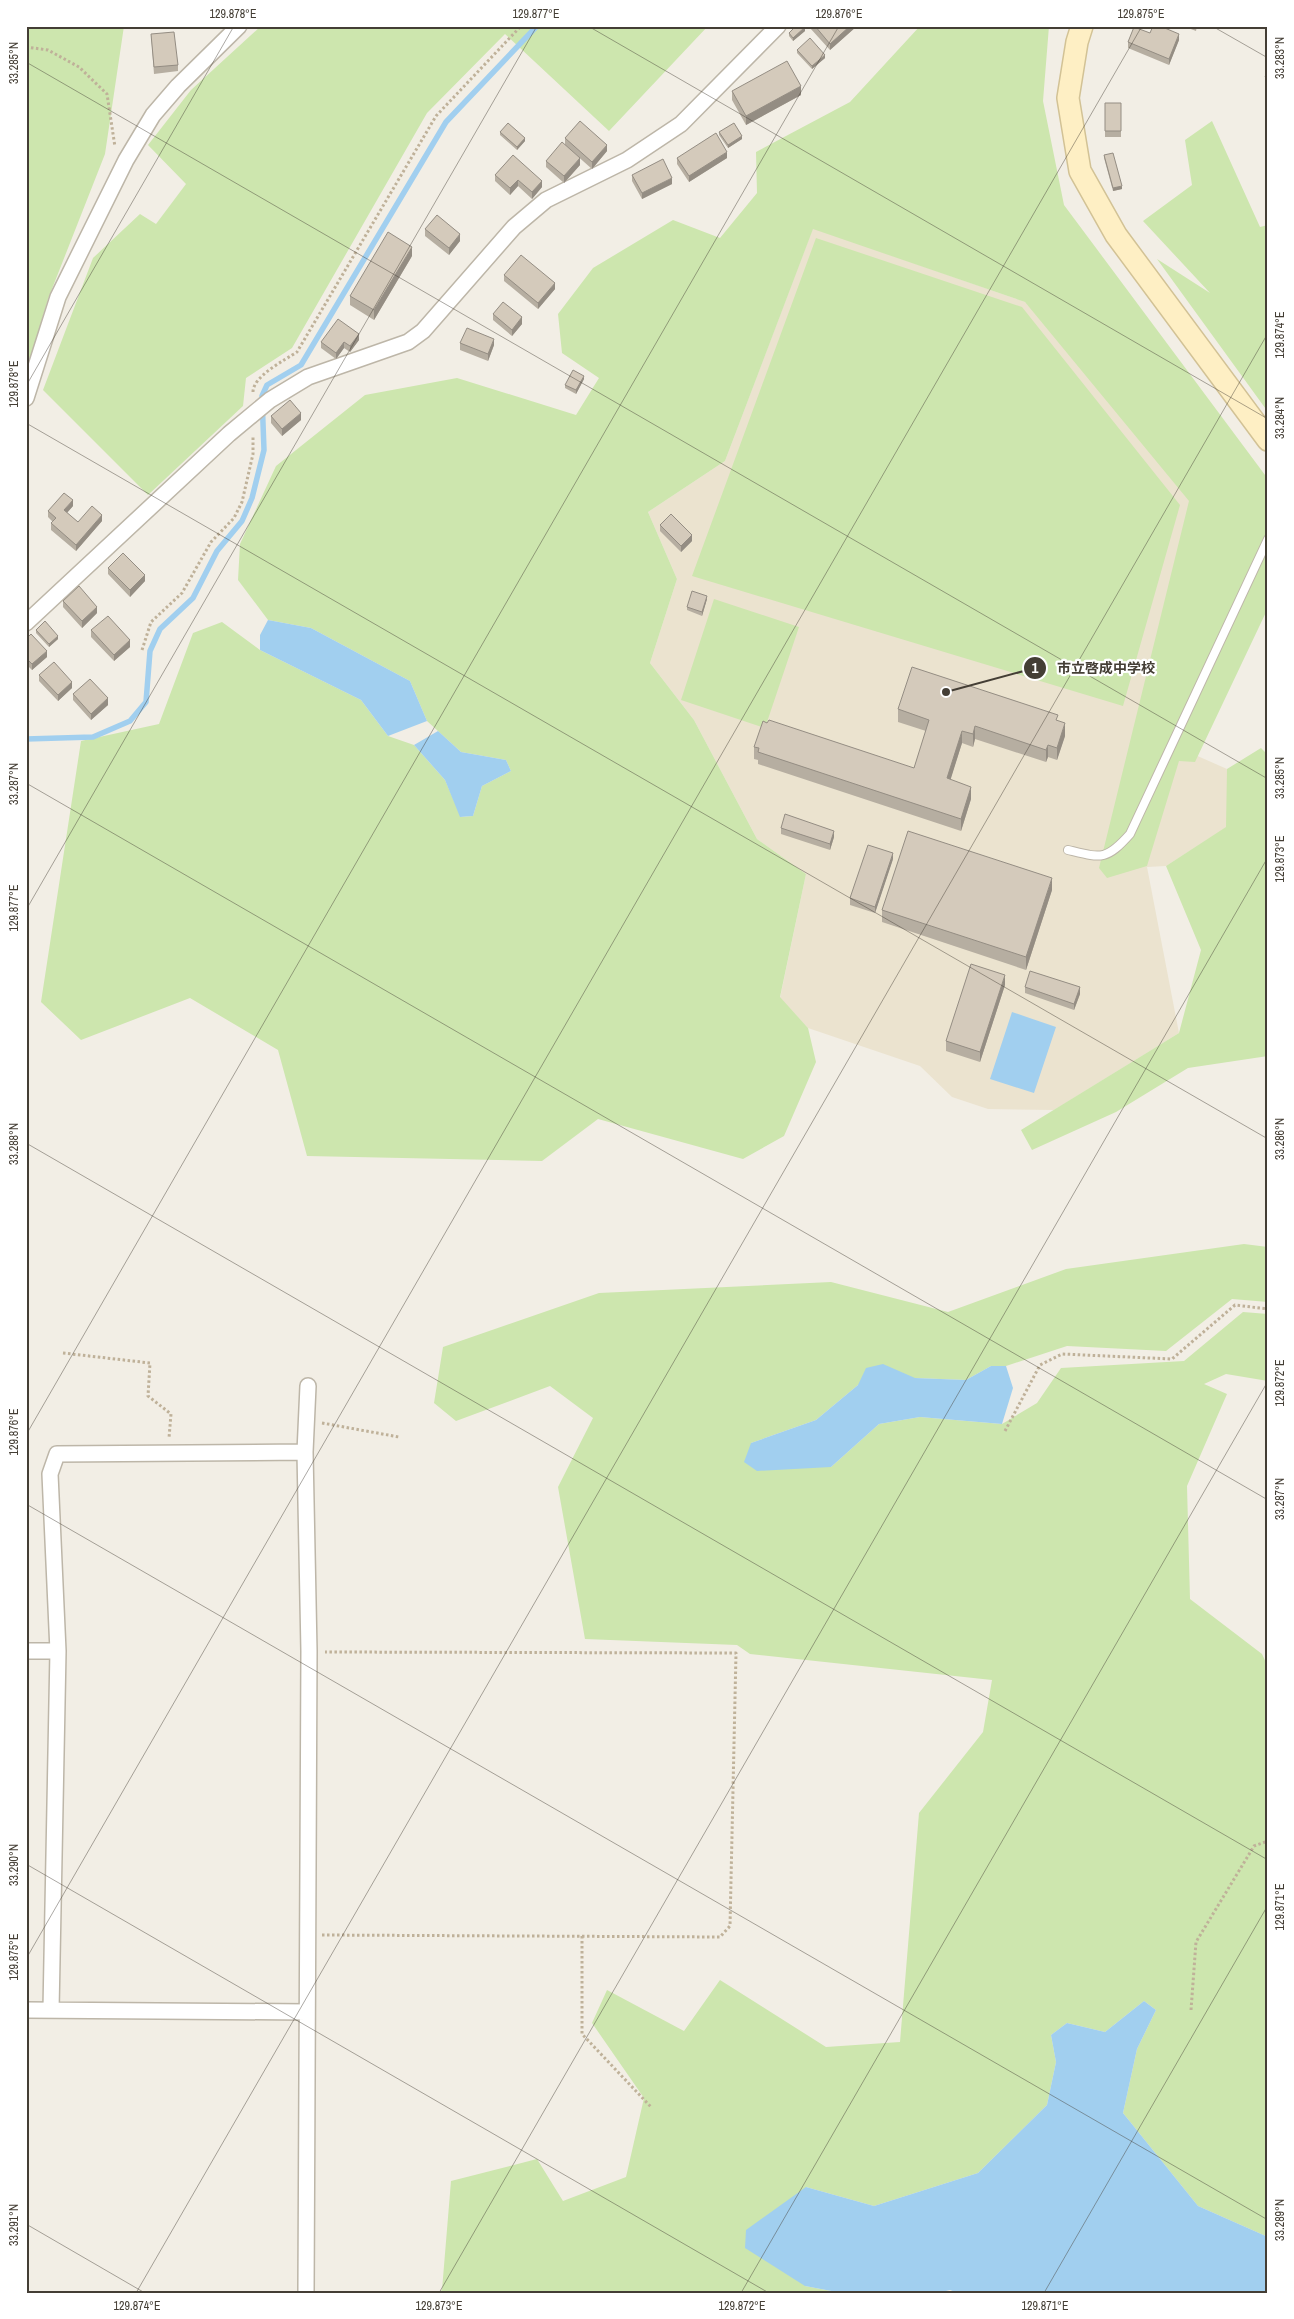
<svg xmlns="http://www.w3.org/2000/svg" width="1294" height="2319" viewBox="0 0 1294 2319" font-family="'Archivo Narrow','Noto Sans JP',sans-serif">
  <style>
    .education { fill: #ebe3cf }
    .green { fill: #cde6ae }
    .water { fill: #a1cfef }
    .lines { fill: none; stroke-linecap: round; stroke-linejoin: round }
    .stream { stroke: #a1cfef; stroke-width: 5.5 }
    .lane-casing { stroke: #bdb6a8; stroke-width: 10 }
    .street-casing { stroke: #bdb6a8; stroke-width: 18 }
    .secondary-casing { stroke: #d2c295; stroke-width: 24 }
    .path { stroke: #bfb199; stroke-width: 3; stroke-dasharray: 2.5 2.5; stroke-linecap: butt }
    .lane { stroke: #fff; stroke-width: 8 }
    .street { stroke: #fff; stroke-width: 15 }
    .secondary { stroke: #feefc4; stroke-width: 21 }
    .wall { fill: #b6aea1 }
    .shaded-wall { fill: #948d83 }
    .building { fill: #d4cabb; stroke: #948d83 }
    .ticks { fill: none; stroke: #443e35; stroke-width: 1; stroke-opacity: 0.45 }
    .leader { fill: none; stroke: #443e35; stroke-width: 2 }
    .callout-dot { fill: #443e35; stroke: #fff; stroke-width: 2 }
    .mark-label { font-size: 15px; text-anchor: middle; font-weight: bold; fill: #fff }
    .callout-label { font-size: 14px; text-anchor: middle; font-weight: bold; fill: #443e35; stroke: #fff; stroke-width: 4.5; stroke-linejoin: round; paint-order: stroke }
    .neatline { fill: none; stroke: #443e35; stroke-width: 2 }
    .ticks-label { font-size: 12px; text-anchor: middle; fill: #443e35 }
  </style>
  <rect width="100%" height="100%" fill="#f2eee5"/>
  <path class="education" d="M813,228L1025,302L1255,502L1193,754L1227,769V827L1166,866L1147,867L1179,1033L1054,1110L988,1109L952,1097L920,1066L808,1028L780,998L806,874L757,839L694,720L650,663L677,579L648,512L725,461Z"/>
  <path class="green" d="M26,26H124L105,154L48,299L26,373Z
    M261,26H708L609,131L505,34L427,113L292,348L246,378L243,406L148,495L43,390L93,258L140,214L156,224L186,184L148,145L191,90Z
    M920,26H1049L1043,101L1064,205L1268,479V608L1195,762L1179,761L1147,866L1107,878L1099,868L1189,501L1025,302L813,229L725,461L648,512L677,579L650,663L694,720L757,839L806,874L780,997L808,1028L816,1062L784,1136L743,1159L598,1119L542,1161L307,1156L278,1050L190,998L81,1040L41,1002L81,741L159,724L193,633L222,622L260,650L361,700L388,736L414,745L445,780L461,817L473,816L482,786L511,771L506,760L461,752L427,721L410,681L311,628L268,620L238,580L240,544L276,466L365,395L457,378L576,415L599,378L562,353L558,314L593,268L673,220L720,238L757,193L756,152L850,102Z
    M1212,121L1260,227L1268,225V412L1157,259L1210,293L1143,221L1192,185L1185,140Z
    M816,238L1022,307L1180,505L1123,706L692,576Z
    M714,599L799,627L765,728L681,700Z
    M1261,748L1268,755V1056L1188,1068L1116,1112L1032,1150L1021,1130L1179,1033L1201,950L1166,866L1226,827L1227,769Z
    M1244,1244L1268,1247V1302L1232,1299L1166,1351L1067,1346L1006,1366H991L966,1380L915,1378L858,1385L816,1420L751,1443L831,1467L879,1424L920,1417L1002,1424L1037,1403L1061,1368L1184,1361L1243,1312L1268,1314V1381L1226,1374L1204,1384L1227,1394L1187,1486L1190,1599L1262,1654L1268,1667V2237L1198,2206L1123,2113L1137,2049L1156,2010L1144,2001L1105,2032L1067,2023L1051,2035L1056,2062L1047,2105L978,2173L874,2206L806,2187L805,2286L842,2293H437L442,2290L451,2181L537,2159L563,2201L626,2177L644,2098L592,2023L607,1990L684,2031L720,1980L826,2047L900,2042L919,1813L983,1732L992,1680L750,1654L737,1645L585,1639L558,1487L593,1418L550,1386L456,1421L434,1403L443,1347L599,1293L831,1282L948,1312L1066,1269Z"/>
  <path class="water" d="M268,620L311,628L410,681L427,721L388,736L361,700L260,650V635Z
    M438,731L461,752L506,760L511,771L482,786L473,816L460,817L445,780L414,745Z
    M1012,1012L1056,1027L1034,1093L990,1079Z
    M883,1364L915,1378L966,1380L991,1366H1006L1013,1388L1002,1424L920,1417L879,1424L831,1467L757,1471L744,1462L751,1443L816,1420L858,1385L866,1368Z
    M1144,2001L1156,2010L1137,2049L1123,2113L1198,2206L1268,2237V2293H958L950,2290L938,2293H842L805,2286L745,2248L746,2230L806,2187L874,2206L978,2173L1047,2105L1056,2062L1051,2035L1067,2023L1105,2032Z"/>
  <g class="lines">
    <path class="stream" d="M26,739L93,737L130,721L146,702L150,651L160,629L193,598L217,551L242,521L252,498L264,450L262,396L267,385L301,365L446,122L537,26"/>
    <defs>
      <path id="lane" d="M1068,850C1101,858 1106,861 1130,834L1268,539"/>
      <path id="street" d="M26,398L58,297L126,160L153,115L178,86L239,26
        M26,623L229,434L270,400L308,377L408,342L423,331L514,227L546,200L627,160L681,124L778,26
        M26,1651H58
        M26,2010L307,2012
        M51,2010L58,1651L50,1474L57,1454L305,1452
        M306,2293L309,1651L305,1452L308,1386"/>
      <path id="secondary" d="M1082,26L1077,42L1068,98L1080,171L1116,235L1268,440"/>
    </defs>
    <use href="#lane" class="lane-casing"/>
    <use href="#street" class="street-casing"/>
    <use href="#secondary" class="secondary-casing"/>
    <path class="path" d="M26,47L48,50L79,67L107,94L115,147
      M253,392C253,376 285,360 297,352L436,116L521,26
      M142,650L151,622L182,593L211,542L234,518L242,502L253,454V435
      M63,1353L150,1363L148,1396L171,1414L169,1438
      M322,1423L399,1437
      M1005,1431L1040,1365L1062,1354L1172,1359L1235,1305L1268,1309
      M322,1935L720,1937L730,1926L736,1653L325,1652
      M582,1936V2034L651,2107
      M1191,2010L1196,1942L1254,1846L1268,1841"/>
    <use href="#lane" class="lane"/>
    <use href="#street" class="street"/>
    <use href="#secondary" class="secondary"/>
  </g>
  <path class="wall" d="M810,26H857L830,50L810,28Z
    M1183,26H1197L1196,31Z
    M805,31L793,41L789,36V33Z
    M1150,33L1179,40L1169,65L1128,48V42Z
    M151,34L178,65V71L154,74Z
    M797,50L825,58L812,69L797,53Z
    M1268,74V87L1265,82V76Z
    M732,91L801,95L746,125L732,100Z
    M1105,103H1121V137H1105Z
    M500,132L525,141L517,150L500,135Z
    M719,132L742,139L728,148L719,135Z
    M565,138L607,151L592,169L565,145Z
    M513,155L542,187L532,199L518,186L510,195L495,181V175Z
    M1104,155L1122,189L1113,191L1104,158Z
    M677,158H727L689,182L677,164Z
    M546,161L580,165L564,183L546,167Z
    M632,175L672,184L642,199L632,181Z
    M425,229L460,241L449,255L425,236Z
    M412,256L374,320L350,305V296Z
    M504,275L555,289L538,309L504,281Z
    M493,314L522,324L512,336L493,320Z
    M359,340L350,352L344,348L336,359L321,348V342Z
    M460,343L494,345L488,361L460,350Z
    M584,379L576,394L565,388V385Z
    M271,416L301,420L282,436L271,423Z
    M73,506L67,513L78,522L102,521L76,551L51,530V523L53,522L48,517V511Z
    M660,525L692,541L681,552L660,531Z
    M108,568L145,581L130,597L108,574Z
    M707,599L702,616L687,610V607Z
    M63,601L97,613L82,628L63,607Z
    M36,630L58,639L49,647L36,633Z
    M91,630L130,647L114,661L91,637Z
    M26,639L47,657L32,670L26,664Z
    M39,675L72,688L58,701L39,681Z
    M73,694L108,705L91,720L73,700Z
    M898,709L1058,721L1065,736L1057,760L1048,757L1046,762L975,739L973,747L962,743L950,780L971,799L961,831L758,764V760L754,759V747L914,768L926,731L898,722Z
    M781,828L834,837L830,850L781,834Z
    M893,859L875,913L850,905V898Z
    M1052,890L1026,970L882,922V910Z
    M1005,985L980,1062L946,1051V1041Z
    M1025,987L1080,994L1074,1010L1025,993Z"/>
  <path class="shaded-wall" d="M850,26H857L830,50V44Z
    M805,27V31L793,41V38Z
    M1179,34V40L1169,65V59Z
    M825,55V58L812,69V66Z
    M801,86V95L746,125V116Z
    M742,136V139L728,148V145Z
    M525,138V141L517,150V147Z
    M607,145V151L592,169V162Z
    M727,152V158L689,182V176Z
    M580,158V165L564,183V176Z
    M672,178V184L642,199V193Z
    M518,180V186L510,195V188Z
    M542,181V187L532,199V192Z
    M1122,186V189L1113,191V188Z
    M460,234V241L449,255V248Z
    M412,247V256L374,320V310Z
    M555,283V289L538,309V303Z
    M522,317V324L512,336V330Z
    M359,334V340L350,352V346Z
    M494,339V345L488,361V354Z
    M344,342V348L336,359V353Z
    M584,376V379L576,394V390Z
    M301,413V420L282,436V429Z
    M73,500V506L64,516V510Z
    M102,515V521L76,551V545Z
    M692,535V541L681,552V546Z
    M145,575V581L130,597V590Z
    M707,596V599L702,616V612Z
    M97,607V613L82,628V621Z
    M58,636V639L49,647V644Z
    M130,640V647L114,661V655Z
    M47,651V657L32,670V664Z
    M72,682V688L58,701V695Z
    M108,698V705L91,720V714Z
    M1065,723V736L1057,760V748Z
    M975,726V739L973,747V734Z
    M962,731V743L947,791V778Z
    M1048,745V757L1046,762V750Z
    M971,787V799L961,831V819Z
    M834,831V837L830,850V844Z
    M893,853V859L875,913V907Z
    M1052,878V890L1026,970V957Z
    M1005,975V985L980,1062V1052Z
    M1080,987V994L1074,1010V1004Z"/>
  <path class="building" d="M796,26H804L805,27L793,38L789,33Z
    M815,26H850L830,44Z
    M1153,26H1160L1179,34L1169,59L1128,42L1134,27L1150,33Z
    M174,32L178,65L154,67L151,34Z
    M810,38L825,55L812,66L797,50Z
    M787,61L801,86L746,116L732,91Z
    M1268,74V81L1265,76Z
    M1105,103H1121V131H1105Z
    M580,121L607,145L592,162L565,138Z
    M508,123L525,138L517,147L500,132Z
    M734,123L742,136L728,145L719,132Z
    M716,133L727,152L689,176L677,158Z
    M562,142L580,158L564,176L546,161Z
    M1113,153L1122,186L1113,188L1104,155Z
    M513,155L542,181L532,192L518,180L510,188L495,175Z
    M663,159L672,178L642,193L632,175Z
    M437,215L460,234L449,248L425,229Z
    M388,232L412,247L374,310L350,296Z
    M521,255L555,283L538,303L504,275Z
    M503,302L522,317L512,330L493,314Z
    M338,319L359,334L350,346L344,342L336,353L321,342Z
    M467,328L494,339L488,354L460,343Z
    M573,370L584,376L576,390L565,385Z
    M290,400L301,413L282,429L271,416Z
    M64,493L73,500L64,510L78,522L92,506L102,515L76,545L51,523L56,518L48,511Z
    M671,514L692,535L681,546L660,525Z
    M123,553L145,575L130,590L108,568Z
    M79,586L97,607L82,621L63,601Z
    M692,591L707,596L702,612L687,607Z
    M108,616L130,640L114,655L91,630Z
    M45,621L58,636L49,644L36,630Z
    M31,634L47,651L32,664L26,658V639Z
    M54,662L72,682L58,695L39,675Z
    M912,667L1058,715L1056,720L1065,723L1057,748L1048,745L1046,750L975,726L973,734L962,731L947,778L971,787L961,819L758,752L759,748L754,747L763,721L767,723L769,720L914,768L929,720L898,709Z
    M90,679L108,698L91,714L73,694Z
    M785,814L834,831L830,844L781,828Z
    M908,831L1052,878L1026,957L882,910Z
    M868,845L893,853L875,907L850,898Z
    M971,964L1005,975L980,1052L946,1041Z
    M1030,971L1080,987L1074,1004L1025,987Z"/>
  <path class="ticks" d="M588,26L1268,419M1212,26L1268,58M26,62L1268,779M26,386L234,26M26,423L1268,1139M26,783L1268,1500M26,910L537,26M26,1143L1268,1860M26,1435L839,26M26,1504L1268,2220M26,1864L769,2293M26,1959L1142,26M26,2224L145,2293M136,2293L1268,333M439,2293L1268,857M741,2293L1268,1381M1044,2293L1268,1905"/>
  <path class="leader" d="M946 692L1035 668"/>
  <g class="callout-dot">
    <circle cx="946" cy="692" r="5"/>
    <circle cx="1035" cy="668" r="12"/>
  </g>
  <g class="mark-label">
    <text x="1035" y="673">1</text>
  </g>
  <g class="callout-label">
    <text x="1106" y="673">市立啓成中学校</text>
  </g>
  <rect width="1294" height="2319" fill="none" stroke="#ffffff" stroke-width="55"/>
  <rect x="28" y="28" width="1238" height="2264" class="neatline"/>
  <g class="ticks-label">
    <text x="233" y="18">129.878°E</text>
    <text x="536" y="18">129.877°E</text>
    <text x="839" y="18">129.876°E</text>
    <text x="1141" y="18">129.875°E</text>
    <text transform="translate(1280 58) rotate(-90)" y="4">33.283°N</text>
    <text transform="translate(14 63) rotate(-90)" y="4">33.285°N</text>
    <text transform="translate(1280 335) rotate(-90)" y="4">129.874°E</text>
    <text transform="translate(14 384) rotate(-90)" y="4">129.878°E</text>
    <text transform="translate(1280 418) rotate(-90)" y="4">33.284°N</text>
    <text transform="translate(1280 778) rotate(-90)" y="4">33.285°N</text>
    <text transform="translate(14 784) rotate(-90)" y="4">33.287°N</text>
    <text transform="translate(1280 859) rotate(-90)" y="4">129.873°E</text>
    <text transform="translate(14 908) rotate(-90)" y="4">129.877°E</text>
    <text transform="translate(1280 1139) rotate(-90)" y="4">33.286°N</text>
    <text transform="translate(14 1144) rotate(-90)" y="4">33.288°N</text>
    <text transform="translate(1280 1383) rotate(-90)" y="4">129.872°E</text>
    <text transform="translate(14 1432) rotate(-90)" y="4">129.876°E</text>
    <text transform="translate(1280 1499) rotate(-90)" y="4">33.287°N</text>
    <text transform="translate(14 1865) rotate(-90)" y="4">33.290°N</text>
    <text transform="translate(1280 1907) rotate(-90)" y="4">129.871°E</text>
    <text transform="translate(14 1957) rotate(-90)" y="4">129.875°E</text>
    <text transform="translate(1280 2220) rotate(-90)" y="4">33.289°N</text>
    <text transform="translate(14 2225) rotate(-90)" y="4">33.291°N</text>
    <text x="137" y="2310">129.874°E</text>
    <text x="439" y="2310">129.873°E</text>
    <text x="742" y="2310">129.872°E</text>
    <text x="1045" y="2310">129.871°E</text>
  </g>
</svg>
